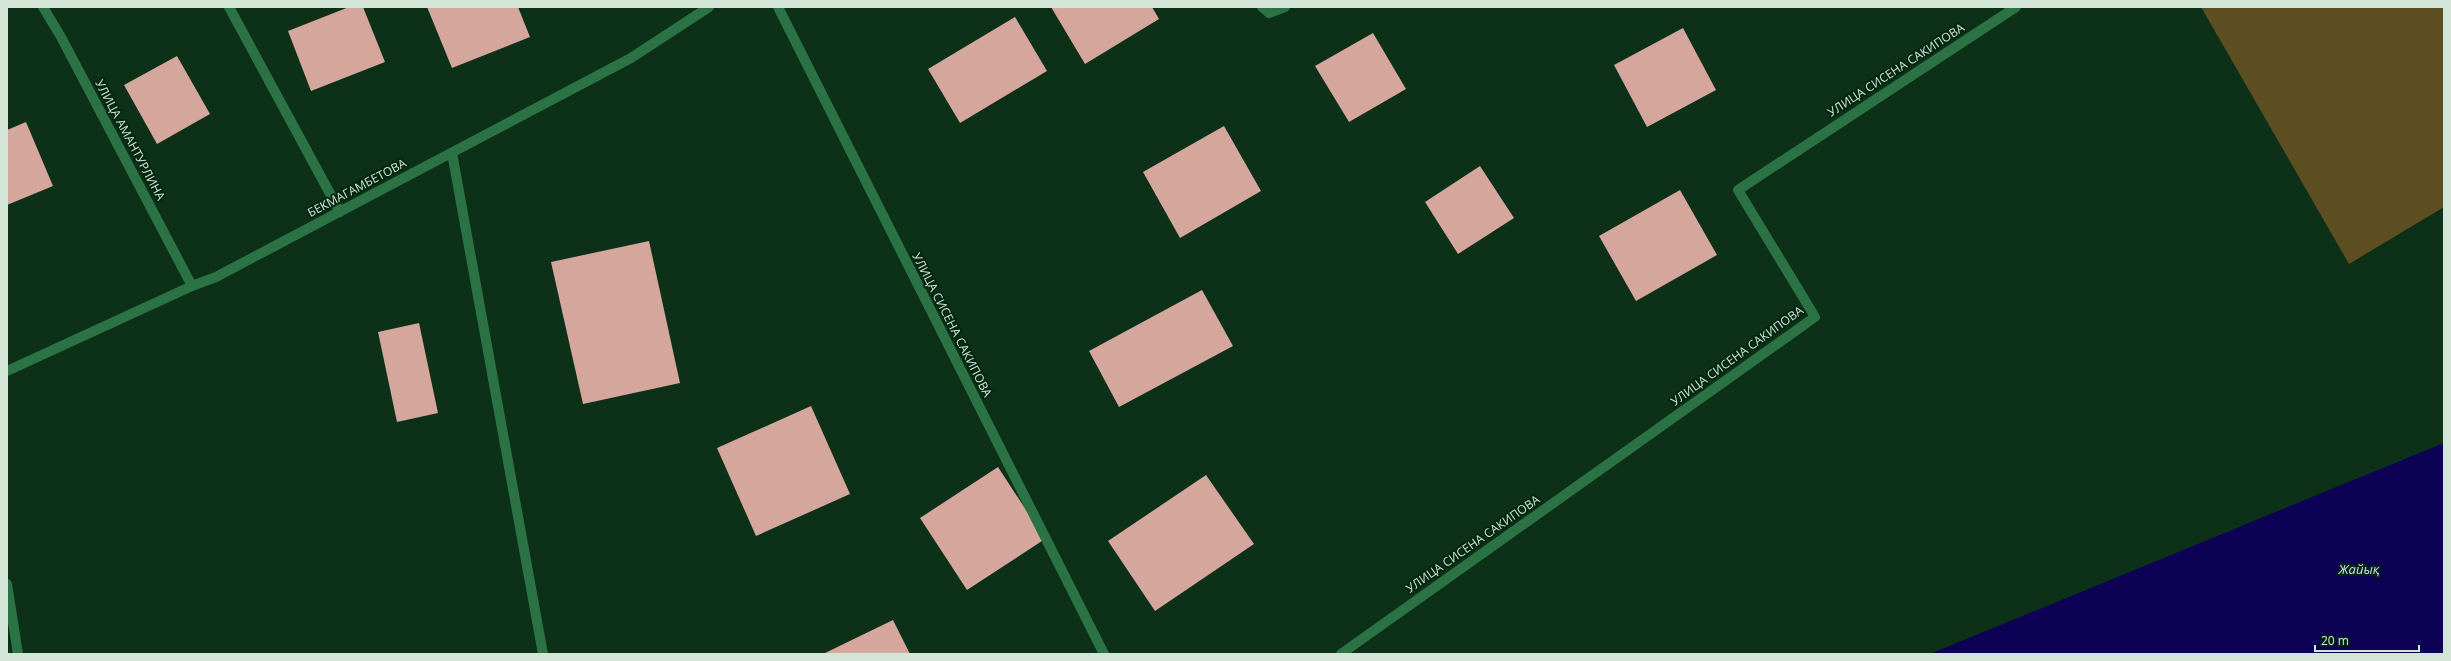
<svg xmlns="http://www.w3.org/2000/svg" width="2451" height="661" viewBox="0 0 2451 661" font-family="'Open Sans',sans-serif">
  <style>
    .green { fill: #5d4f22 }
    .water { fill: #0c0154 }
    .building { fill: #d5a69c }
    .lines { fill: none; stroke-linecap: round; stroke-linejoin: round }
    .minor { stroke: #2b7244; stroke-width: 10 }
    .labels { text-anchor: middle; stroke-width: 4; stroke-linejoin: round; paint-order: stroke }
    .street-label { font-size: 12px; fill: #d2e5d6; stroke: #022610 }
    .water-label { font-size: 13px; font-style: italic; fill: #d0d9f5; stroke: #022610 }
  </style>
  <rect width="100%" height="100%" fill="#0d3019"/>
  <path class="green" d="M2201,7H2444V207L2349,264Z"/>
  <path class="water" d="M2444,443V654H1930Z"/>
  <path class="building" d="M349,7H363L385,62L311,91L288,31Z
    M427,7H518L530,37L452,68Z
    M1051,7H1152L1159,19L1085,64Z
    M1015,17L1047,71L960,123L928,69Z
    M1683,28L1716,90L1647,127L1614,65Z
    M1373,33L1406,89L1349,122L1315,66Z
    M177,56L210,114L157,144L124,85Z
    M26,122L53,186L7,205V130Z
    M1224,126L1261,191L1180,238L1143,172Z
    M1480,166L1514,218L1458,254L1425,202Z
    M1680,190L1717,255L1636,301L1599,236Z
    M649,241L680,383L583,404L551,262Z
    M1202,290L1233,346L1119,407L1089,351Z
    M419,323L438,413L397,422L378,332Z
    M811,406L850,494L756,536L717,448Z
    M998,467L1045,539L967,590L920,518Z
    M1206,475L1254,544L1155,611L1108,541Z
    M893,620L910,654H823Z"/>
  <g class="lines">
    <path class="minor" d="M43,7L61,37L192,286
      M229,7L340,212
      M778,7L1104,654
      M1262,7L1269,13L1285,7
      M452,153L543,654
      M7,371L192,286L216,277L631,58L709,7
      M7,584L18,654
      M1341,654L1815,317L1738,190L2016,7"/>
  </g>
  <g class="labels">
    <g class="street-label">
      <text transform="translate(1896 70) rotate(-33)" y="4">УЛИЦА СИСЕНА САКИПОВА</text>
      <text transform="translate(130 140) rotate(62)" y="4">УЛИЦА АМАНТУРЛИНА</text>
      <text transform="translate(357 188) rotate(-28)" y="4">БЕКМАГАМБЕТОВА</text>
      <text transform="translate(952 325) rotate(63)" y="4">УЛИЦА СИСЕНА САКИПОВА</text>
      <text transform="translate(1737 356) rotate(-36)" y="4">УЛИЦА СИСЕНА САКИПОВА</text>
      <text transform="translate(1473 544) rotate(-35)" y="4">УЛИЦА СИСЕНА САКИПОВА</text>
    </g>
    <g class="water-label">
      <text x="2359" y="574">Жайық</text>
    </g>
  </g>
  <rect width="2451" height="661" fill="none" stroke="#d2e5d6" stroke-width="16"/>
  <path d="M2315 645v6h104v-6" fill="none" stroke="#d2e5d6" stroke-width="2"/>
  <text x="2321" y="645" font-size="12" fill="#d2e5d6" stroke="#022610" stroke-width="3" paint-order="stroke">20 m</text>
</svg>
